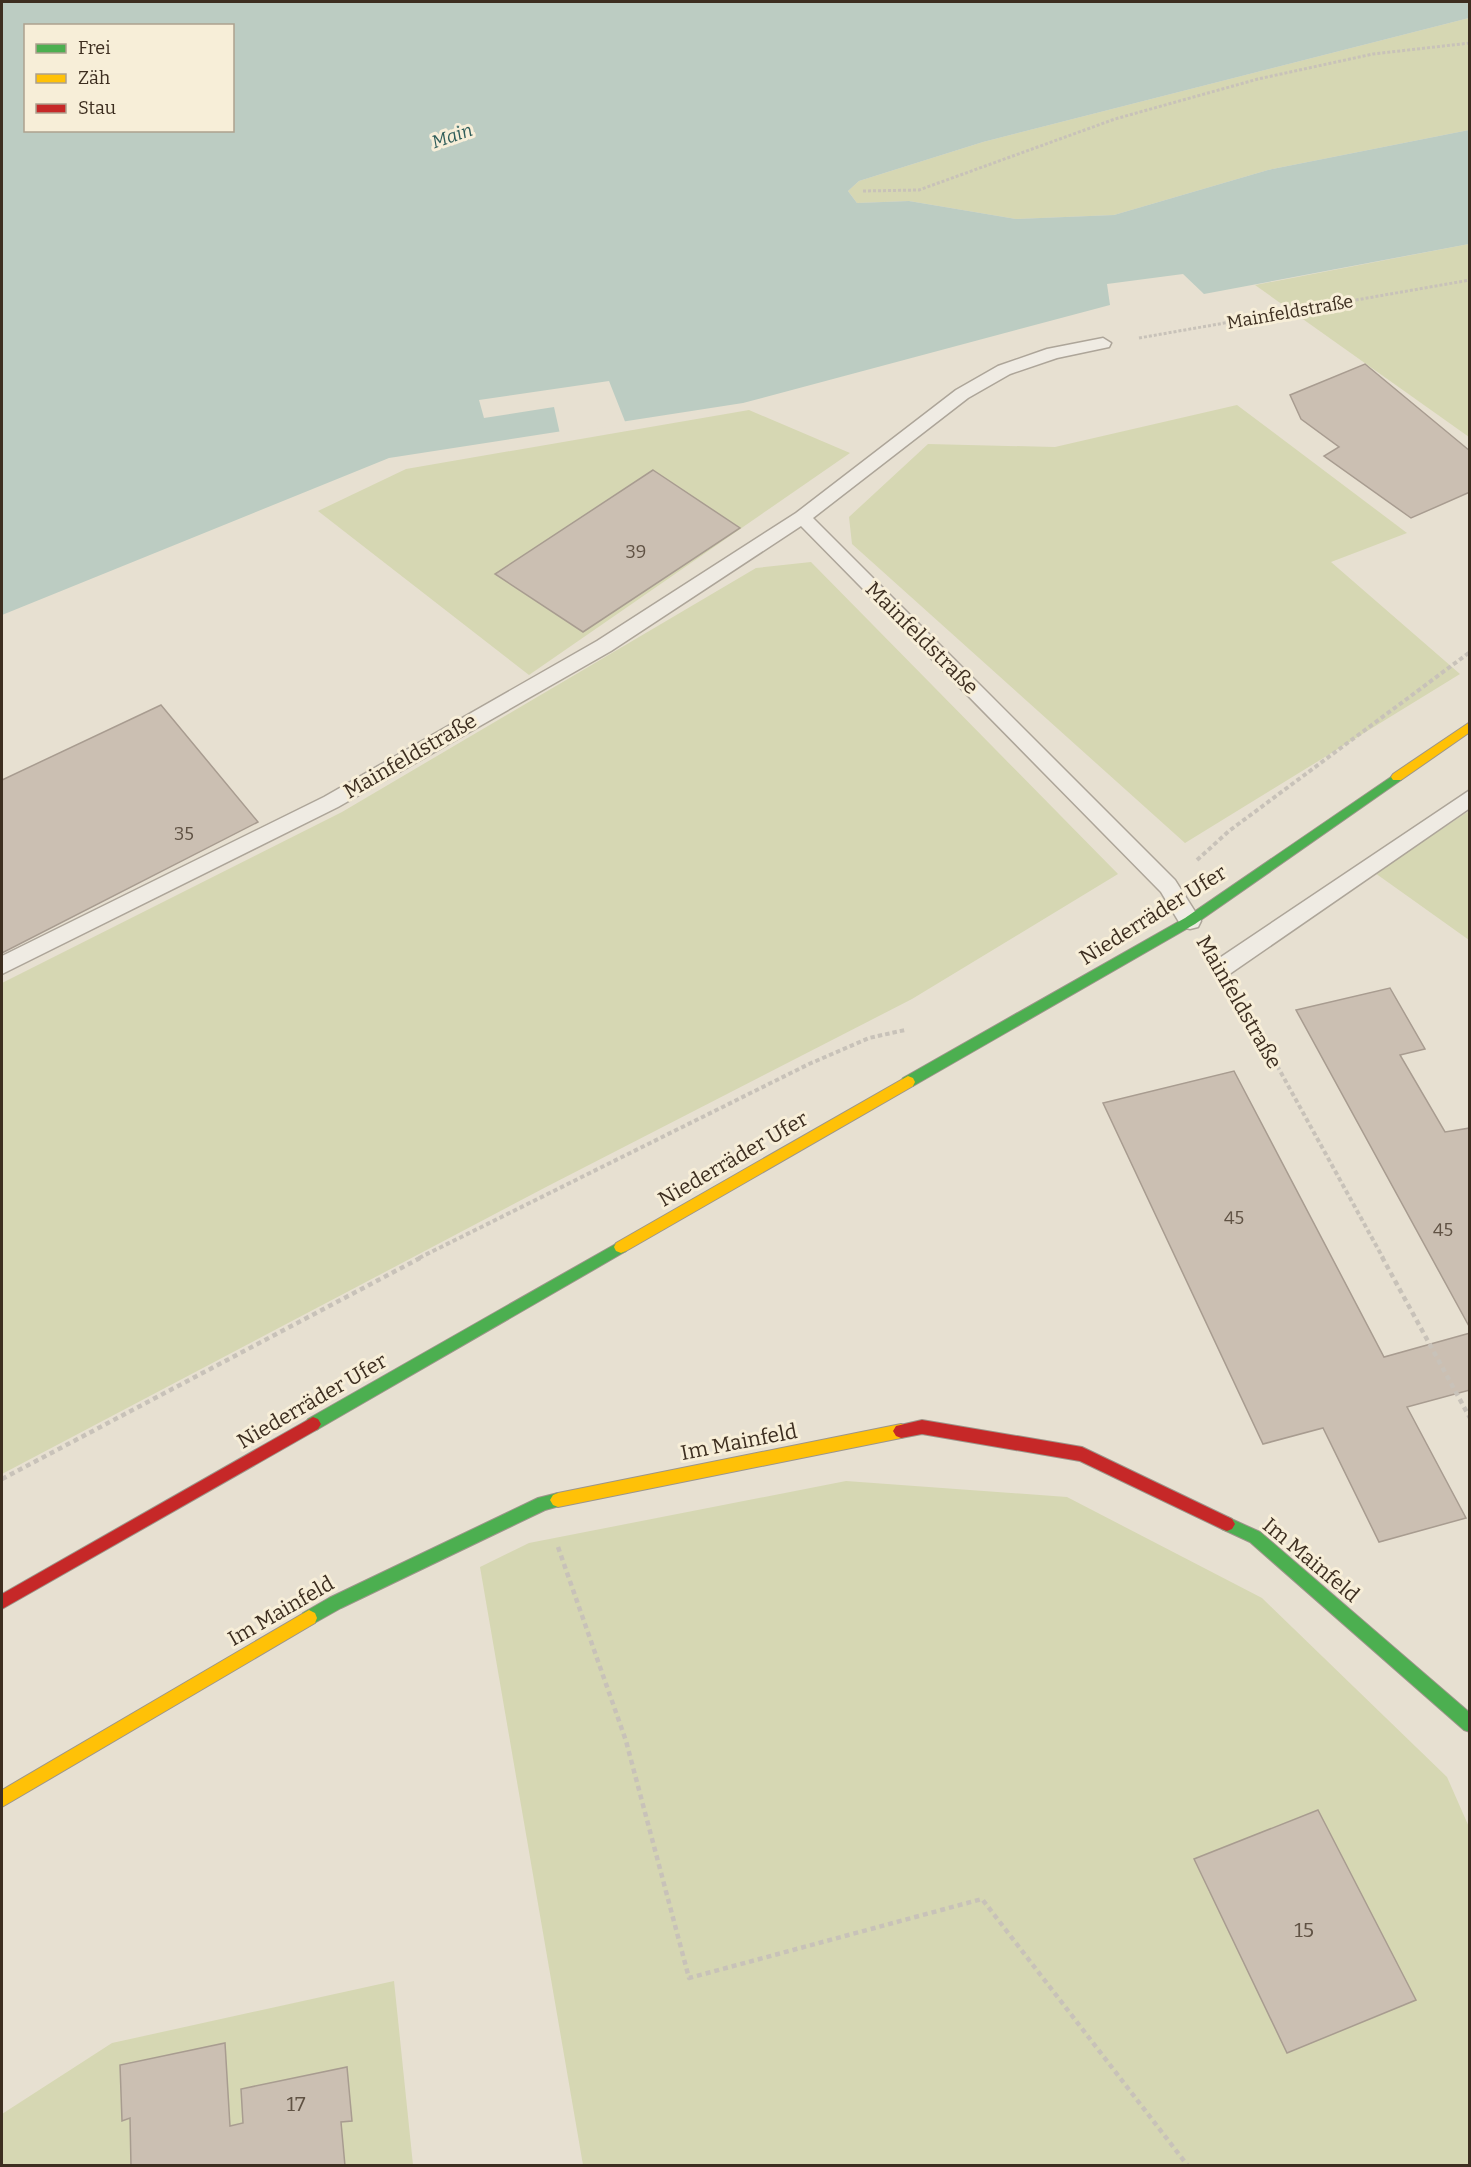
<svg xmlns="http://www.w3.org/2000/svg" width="1471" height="2167" viewBox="0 0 1471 2167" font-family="Bitter,serif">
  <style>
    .green { fill: #d6d7b3 }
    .water { fill: #bcccc2; fill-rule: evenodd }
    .pier { fill: #e7e0d1 }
    .building { fill: #cbbfb2; stroke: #a89c90; stroke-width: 1.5 }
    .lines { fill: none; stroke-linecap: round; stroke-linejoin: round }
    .lane-casing { stroke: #ada599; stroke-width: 3 }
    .fast-casing { stroke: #9c958a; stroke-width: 2 }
    .slow-casing { stroke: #9c958a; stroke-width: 2 }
    .jam-casing { stroke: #9c958a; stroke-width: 2 }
    .path-far2 { stroke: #c8c2b9; stroke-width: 3; stroke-dasharray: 3 2; stroke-linecap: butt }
    .path-far1 { stroke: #c8c2b9; stroke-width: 4; stroke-dasharray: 4.5 3; stroke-linecap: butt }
    .path { stroke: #c8c2b9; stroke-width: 4.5; stroke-dasharray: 5 4; stroke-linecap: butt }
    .lane { fill: #efebe3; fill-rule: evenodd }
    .fast { fill: #4caf50; fill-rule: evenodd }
    .slow { fill: #ffc107; fill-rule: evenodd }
    .jam { fill: #c62828; fill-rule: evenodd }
    .labels { text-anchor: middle; stroke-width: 6; stroke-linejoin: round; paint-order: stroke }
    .far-water-label { font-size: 18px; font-style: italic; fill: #2f5d5a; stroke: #f7eed8 }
    .far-street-label { font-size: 18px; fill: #3d2e20; stroke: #f7eed8 }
    .number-label { font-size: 18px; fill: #605244 }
    .street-label { font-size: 21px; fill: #3d2e20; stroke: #f7eed8 }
    .near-number-label { font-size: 21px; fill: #605244 }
  </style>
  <rect width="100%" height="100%" fill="#e7e0d1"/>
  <path class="green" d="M1469,18V130L1268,170L1114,215L1016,219L909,201L857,203L848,191L859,181L983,142Z
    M1469,244V437L1255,285Z
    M1237,405L1407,533L1331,562L1460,674L1185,843L852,544L849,517L928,444L1055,447Z
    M749,410L850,453L529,675L318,511L406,469Z
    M811,562L1118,874L912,999L548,1186L2,1474V983L342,812L756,568Z
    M1469,811V940L1375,873Z
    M846,1481L1067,1497L1262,1598L1447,1777L1469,1827V2165H583L480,1567L529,1543Z
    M394,1981L413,2165L2,2166V2114L112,2043Z"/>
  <path class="water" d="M2,2H1469V18L983,142L859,181L848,191L857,203L909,201L1016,219L1114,215L1268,170L1469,130V244L1204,294L1183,274L1107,284L1110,305L743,403L389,458L2,615ZM26,26H232V130H26Z"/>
  <path class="pier" d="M609,381L626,424L560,434L554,407L484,418L479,400Z"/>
  <path class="building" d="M1365,364L1470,451V492L1411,518L1324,456L1339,447L1301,419L1290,395Z
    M653,470L740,528L583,632L495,574Z
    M161,705L258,822L2,953V780Z
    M1390,988L1425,1049L1400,1055L1445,1132L1470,1128V1328L1296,1010Z
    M1234,1071L1384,1357L1470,1333V1390L1407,1407L1466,1518L1379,1542L1323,1428L1263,1444L1103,1103Z
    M1318,1810L1416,2000L1287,2053L1194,1859Z
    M225,2043L230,2126L243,2123L241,2089L347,2067L352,2121L341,2122L345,2166H131L130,2118L122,2121L120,2065Z"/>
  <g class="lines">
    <defs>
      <path id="lane" d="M1103,338L1111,343L1109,347L1057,358L1010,374L968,398L813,518L1175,880L1201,921L1198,927L1190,929L1182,927L1161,892L801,526L611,651L338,807L2,974V956L324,797L597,641L796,513L956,390L998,366L1047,349Z
        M1470,790V808L1231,973L1223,976L1215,973L1212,967L1215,961Z"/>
      <path id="fast" d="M1397,773L1401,774L1403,777L1401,780L1195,924L913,1086H903L901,1082L903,1078L1185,918Z
        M621,1241L626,1243L628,1247L626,1251L318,1429L313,1431L308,1429L305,1424L308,1419Z
        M558,1493L563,1495L566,1500L563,1505L545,1510L341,1608L309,1626L303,1623L301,1618L303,1613L329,1598L538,1498Z
        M1227,1517L1260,1532L1470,1713V1732L1464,1730L1250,1542L1222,1529L1219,1524L1222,1519Z"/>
      <path id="slow" d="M1470,722V732L1401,780H1393L1391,777L1393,774Z
        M908,1076L913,1078L915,1082L913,1086L626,1251L621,1253L616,1251L614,1247L616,1243Z
        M901,1424L906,1426L909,1431L906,1436L901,1438L558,1507L553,1505L550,1500L553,1495L558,1493Z
        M309,1610L315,1613L317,1618L315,1623L2,1807V1790Z"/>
      <path id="jam" d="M313,1417L318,1419L321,1424L318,1429L2,1609V1594Z
        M922,1420L1082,1447L1232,1519L1235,1524L1232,1529L1227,1531L1222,1529L1080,1461L922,1434L901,1438L896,1436L893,1431L896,1426Z"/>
    </defs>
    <use href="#lane" class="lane-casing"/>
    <use href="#fast" class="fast-casing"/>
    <use href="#slow" class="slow-casing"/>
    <use href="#jam" class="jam-casing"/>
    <path class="path-far2" d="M863,191L919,190L1115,119L1258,79L1373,54L1470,43
      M1139,338L1470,280"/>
    <path class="path-far1" d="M1197,860L1229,831L1470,652
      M1241,1000L1383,1258
      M419,1258L809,1064L869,1038L905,1030"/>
    <path class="path" d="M1382,1257L1470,1418
      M2,1479L422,1257
      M558,1547L626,1741L689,1978L982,1899L1188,2166"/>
    <use href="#lane" class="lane"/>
    <use href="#fast" class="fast"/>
    <use href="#slow" class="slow"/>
    <use href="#jam" class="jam"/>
  </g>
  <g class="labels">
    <g class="far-water-label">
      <text transform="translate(452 136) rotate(-19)" y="6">Main</text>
    </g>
    <g class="far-street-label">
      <text transform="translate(1290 312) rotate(-10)" y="6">Mainfeldstraße</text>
    </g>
    <g class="number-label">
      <text x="636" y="558">39</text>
      <text x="184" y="840">35</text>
      <text x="1234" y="1224">45</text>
      <text x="1443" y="1236">45</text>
    </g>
    <g class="street-label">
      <text transform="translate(922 638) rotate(45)" y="7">Mainfeldstraße</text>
      <text transform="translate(410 756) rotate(-30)" y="7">Mainfeldstraße</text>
      <text transform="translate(1153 915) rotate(-32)" y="7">Niederräder Ufer</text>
      <text transform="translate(1239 1002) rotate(60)" y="7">Mainfeldstraße</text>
      <text transform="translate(733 1159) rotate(-30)" y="7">Niederräder Ufer</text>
      <text transform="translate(312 1401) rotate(-30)" y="7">Niederräder Ufer</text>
      <text transform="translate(739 1442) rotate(-11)" y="7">Im Mainfeld</text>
      <text transform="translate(1311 1560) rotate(40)" y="7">Im Mainfeld</text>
      <text transform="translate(281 1611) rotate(-30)" y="7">Im Mainfeld</text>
    </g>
    <g class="near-number-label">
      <text x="1304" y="1937">15</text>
      <text x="296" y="2111">17</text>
    </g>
  </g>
  <rect width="1471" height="2167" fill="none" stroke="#3d2e20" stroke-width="6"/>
  <rect x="24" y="24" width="210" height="108" fill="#f7eed8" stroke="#ada18e" stroke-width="1.5"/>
  <rect x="36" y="44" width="30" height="9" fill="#4caf50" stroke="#ada18e" stroke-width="1.5"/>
  <text x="78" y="54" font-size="18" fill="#3d2e20">Frei</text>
  <rect x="36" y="74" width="30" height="9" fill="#ffc107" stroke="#ada18e" stroke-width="1.5"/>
  <text x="78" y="84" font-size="18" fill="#3d2e20">Zäh</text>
  <rect x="36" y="104" width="30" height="9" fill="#c62828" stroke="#ada18e" stroke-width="1.5"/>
  <text x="78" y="114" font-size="18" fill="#3d2e20">Stau</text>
</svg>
